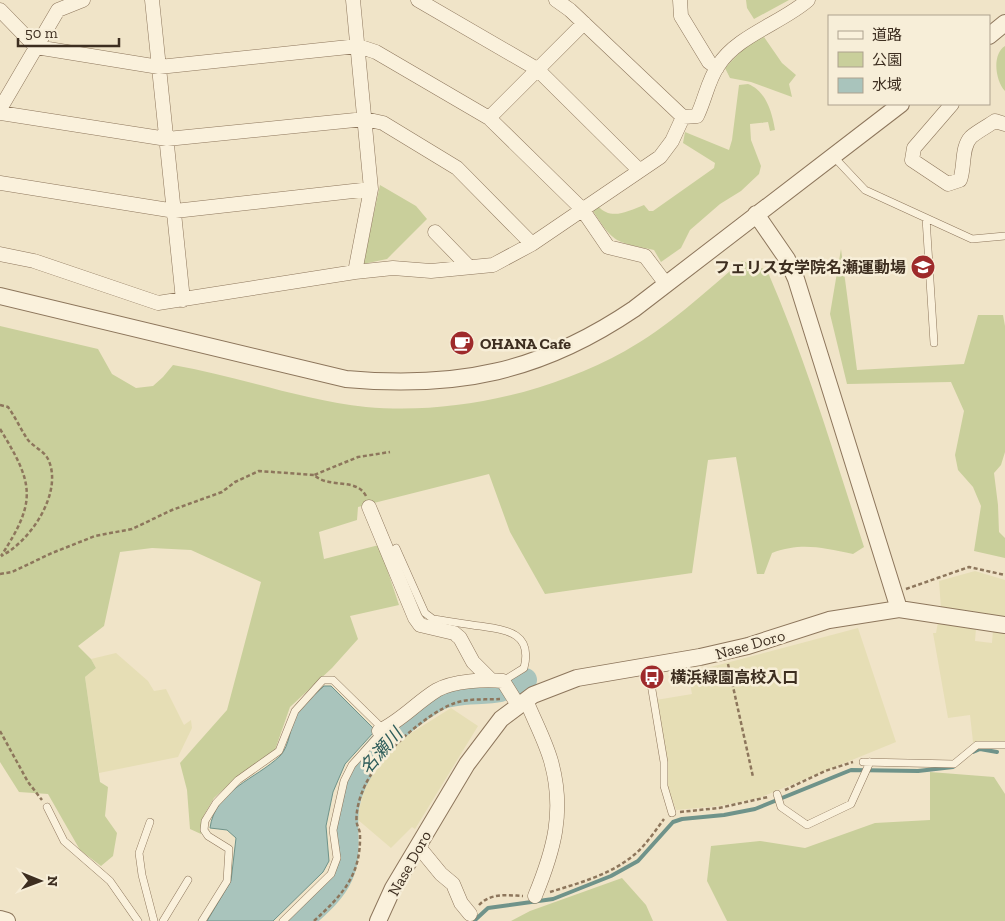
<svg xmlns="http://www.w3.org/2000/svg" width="1005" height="921" viewBox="0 0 1005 921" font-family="'Zilla Slab','Noto Sans JP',serif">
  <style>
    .farmland { fill: #e6deb5 }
    .green { fill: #c9cf9b }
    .water { fill: #a9c4bc; stroke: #6f938a }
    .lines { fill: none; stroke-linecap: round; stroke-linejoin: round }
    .stream { stroke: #6f938a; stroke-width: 4 }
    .river { stroke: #a9c4bc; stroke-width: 24 }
    .service-casing { stroke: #8d765c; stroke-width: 8 }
    .minor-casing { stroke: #8d765c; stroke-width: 15 }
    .tertiary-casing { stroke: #8d765c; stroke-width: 18 }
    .path { stroke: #8d765c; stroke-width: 2.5; stroke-dasharray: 4 2.5; stroke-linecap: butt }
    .service { stroke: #faf1dc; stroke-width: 7 }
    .minor { stroke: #faf1dc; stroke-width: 14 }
    .tertiary { stroke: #faf1dc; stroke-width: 16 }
    .labels { text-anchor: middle; stroke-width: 5; stroke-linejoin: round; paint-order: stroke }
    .poi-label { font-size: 16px; font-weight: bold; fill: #3d2e20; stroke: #f7eed8; text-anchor: start }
    .street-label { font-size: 16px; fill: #3d2e20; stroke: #f7eed8 }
    .water-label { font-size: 18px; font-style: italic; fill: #2f5d5a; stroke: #f7eed8 }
  </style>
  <rect width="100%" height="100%" fill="#f0e4c8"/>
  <path class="farmland" d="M975,571L1005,580V617L941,608L939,581Z
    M938,622L976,628L975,641L992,643L993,630L1005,631V741L973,742L970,715L948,718L933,633H936Z
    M858,628L896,742L759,798L720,806L676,810L667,786L656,700L692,694L688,673Z
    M116,653L148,681L154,691L166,689L184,725L191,720L192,728L178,757L99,773L85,677L96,668L91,659Z
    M451,708L478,726L415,829L412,827L391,848L357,819L366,781L373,769L400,740Z"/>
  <path class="green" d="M746,0H789L754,19L747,8Z
    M764,37L782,63L796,75L789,84L792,97L751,82L730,78L725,68L748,44Z
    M1005,46V91C995,80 992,54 1005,46Z
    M748,84C766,91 772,112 775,130L770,131L768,122L750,124L751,140L761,166L759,174L741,191L720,204L690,230L681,248L661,262L654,250C616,242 614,244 593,211L598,206C611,221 628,211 644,205L649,211H653L714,168L715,163L683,143L685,132L729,150L732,140L739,85Z
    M380,185L416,206L427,219L387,259L363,264Z
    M841,249L857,370L964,364L978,315H1003L1005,326V452L1001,465L994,473L998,505L999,532L1005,538V558L974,551L981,506L973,487L958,470L955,455L964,411L951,382L847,384L830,314Z
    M742,261L767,270C806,360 834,454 864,547L853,554C822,548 802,542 772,553L764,574H757L736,457L708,460L692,573L545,594L510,532L489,474L358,507L357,520L319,532L324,559L379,545L399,605L350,616L358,639L332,668L290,707L275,750L235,779L214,798L204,815L201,834L190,829L187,790L180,763L227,710L261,582L191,550L152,548L120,552L104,626L78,646L91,659L96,668L85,677L100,782L108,787L105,816L117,833L113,856L101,866L80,850L48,794L19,792L0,762V326L98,349L112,374L136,388L153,386L163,377L173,365C238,376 300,400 366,407C453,415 549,393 625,351C668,327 705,292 742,261Z
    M930,772L994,777L1005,794V921H727L707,881L711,846L760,841L805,848L875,823L930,820Z
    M622,878L646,905L653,921H511L530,911Z"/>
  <path class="water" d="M324,686H331L373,728V733L345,764L333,792L326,826L329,861L323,872L273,921H207L231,881L236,838L227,830L210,828C215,790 256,779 280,756C290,746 290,725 297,713C303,703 316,694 324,686Z"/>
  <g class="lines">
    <path class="stream" d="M973,752L980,749L997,752
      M474,921L488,908L553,899L611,876L638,861L673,822L682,819L724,815L755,809L851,770L918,771L953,767"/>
    <path class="river" d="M301,921C315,908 333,894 341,876C351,854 344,831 347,808C354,762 398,723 436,700C452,690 482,694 500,690C508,688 517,683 525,680"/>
    <defs>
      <path id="service" d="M833,156L865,190L972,239L1005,236
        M926,218L934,343
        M396,548L425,613L433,619C448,621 464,624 480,626C507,630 533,633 524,668L503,681
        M648,666L664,762V786L672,813
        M863,762L954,764L977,745H1005
        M777,794L781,807L807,825L851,804L870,762
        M47,807L64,841L110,881L138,921
        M150,822L139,853L142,875L154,921
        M163,921L188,880
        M202,921L227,881L229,849L208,836L204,830L205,821L216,803L238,780L279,751L295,711L323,680H333L380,726L379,735L352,765L344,781L333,830L337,858L331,874L283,921"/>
      <path id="minor" d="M152,0L183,300
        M353,0L371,189L355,272
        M418,0L537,69L639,170
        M556,0L570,10L683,117
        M680,0L681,16L709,62L717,68
        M0,10L36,47L159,67L358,46L376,52L489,118L582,209L608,247L645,256L666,284
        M952,104L914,148L912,160L948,184L960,180C965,167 961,147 971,137C978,131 988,126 995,121L1005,124
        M0,109L58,10L83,0
        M0,113L167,139L365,119L383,123L457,168L532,244
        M489,118L584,23
        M0,183L175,211L371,189
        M435,232L468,266
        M0,254L34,261L158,303L355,272L393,268L431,271L493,265L532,244L660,157L672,141L683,117L697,116C705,100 708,80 718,66C736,36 782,23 808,0
        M369,507L415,618L420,625L454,633L460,638L473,662L491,680
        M526,700C534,720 545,740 551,761C565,811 554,850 535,896
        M379,731C401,721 417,702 437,690C453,681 485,679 503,681L518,705
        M418,846L441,874L453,884L461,903L470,914"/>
      <path id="tertiary" d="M989,36L1005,23
        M756,214L787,259L796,279L899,609
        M0,296L346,379C457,389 541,372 634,309L901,104
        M0,919L7,921
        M378,921L393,888L467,764L501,719L533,695L577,678L700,657L748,646L829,620L899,609L1005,625"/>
    </defs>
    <use href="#service" class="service-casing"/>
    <use href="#minor" class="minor-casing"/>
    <use href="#tertiary" class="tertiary-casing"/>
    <path class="path" d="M0,405L8,407C16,418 21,430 28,440C34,447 44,451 48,459C64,492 30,542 1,556
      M0,429C34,484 37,501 1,556
      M366,496C356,477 329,489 314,475L358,457L390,452
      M0,574L12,572L52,553L95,536L132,529L172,510L222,492L235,482L259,471L314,475
      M906,589L969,567L1005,575
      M728,664L753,777
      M0,731L28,782L42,800
      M785,790L825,771L853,762
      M680,812L719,808L768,797
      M550,892C579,883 610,875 634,855C646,845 655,831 664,819
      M479,905C490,893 507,895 523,896
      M314,921C342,895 361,876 360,835C360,830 358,828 357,824C355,815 359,799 363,790C374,760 424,714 455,703C469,698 485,700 500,699"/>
    <use href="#service" class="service"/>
    <use href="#minor" class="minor"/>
    <use href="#tertiary" class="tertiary"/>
  </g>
  <defs>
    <symbol id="university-disc" viewBox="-11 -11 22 22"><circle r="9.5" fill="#9e2a2b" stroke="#f7eed8"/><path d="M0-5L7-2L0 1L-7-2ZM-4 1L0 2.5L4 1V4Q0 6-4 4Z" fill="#fff"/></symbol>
    <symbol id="cafe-disc" viewBox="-11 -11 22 22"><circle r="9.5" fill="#9e2a2b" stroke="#f7eed8"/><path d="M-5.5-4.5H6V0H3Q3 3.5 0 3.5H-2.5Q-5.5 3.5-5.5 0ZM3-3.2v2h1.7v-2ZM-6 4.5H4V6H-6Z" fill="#fff"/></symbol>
    <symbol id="bus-disc" viewBox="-11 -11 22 22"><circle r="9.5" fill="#9e2a2b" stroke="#f7eed8"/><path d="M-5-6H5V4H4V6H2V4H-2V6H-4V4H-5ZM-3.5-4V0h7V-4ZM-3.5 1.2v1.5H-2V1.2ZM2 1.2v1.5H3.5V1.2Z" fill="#fff"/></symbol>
  </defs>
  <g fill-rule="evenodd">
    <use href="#university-disc" x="909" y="253" width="28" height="28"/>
    <use href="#cafe-disc" x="448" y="329" width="28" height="28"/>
    <use href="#bus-disc" x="638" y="663" width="28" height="28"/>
  </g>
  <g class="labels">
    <g class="poi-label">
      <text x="906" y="273" text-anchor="end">フェリス女学院名瀬運動場</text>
      <text x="480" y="349">OHANA Cafe</text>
      <text x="670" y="683">横浜緑園高校入口</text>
    </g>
    <g class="street-label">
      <text transform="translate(750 644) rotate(-16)" y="6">Nase Doro</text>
      <text transform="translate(409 863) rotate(-61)" y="6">Nase Doro</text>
    </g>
    <g class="water-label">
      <text transform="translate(381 751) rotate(-49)" y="6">名瀬川</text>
    </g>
  </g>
  <rect x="828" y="15" width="162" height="90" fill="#f7eed8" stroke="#ada18e"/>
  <rect x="838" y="31" width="25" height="8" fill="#faf1dc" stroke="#ada18e"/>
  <text x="872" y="40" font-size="15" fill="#3d2e20">道路</text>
  <rect x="838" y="52" width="25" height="15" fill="#c9cf9b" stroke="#ada18e"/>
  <text x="872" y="65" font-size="15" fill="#3d2e20">公園</text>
  <rect x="838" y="78" width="25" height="15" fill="#a9c4bc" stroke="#ada18e"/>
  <text x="872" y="90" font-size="15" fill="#3d2e20">水域</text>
  <g transform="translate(40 881) rotate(91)" stroke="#f7eed8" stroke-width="4" paint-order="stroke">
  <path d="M0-4L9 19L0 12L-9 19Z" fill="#3d2e20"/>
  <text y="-8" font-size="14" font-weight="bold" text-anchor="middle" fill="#3d2e20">N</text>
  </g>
  <path d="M18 38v8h101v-8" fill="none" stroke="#3d2e20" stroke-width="2.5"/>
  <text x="25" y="38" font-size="15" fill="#3d2e20" stroke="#f7eed8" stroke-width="4" paint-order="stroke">50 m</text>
</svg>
